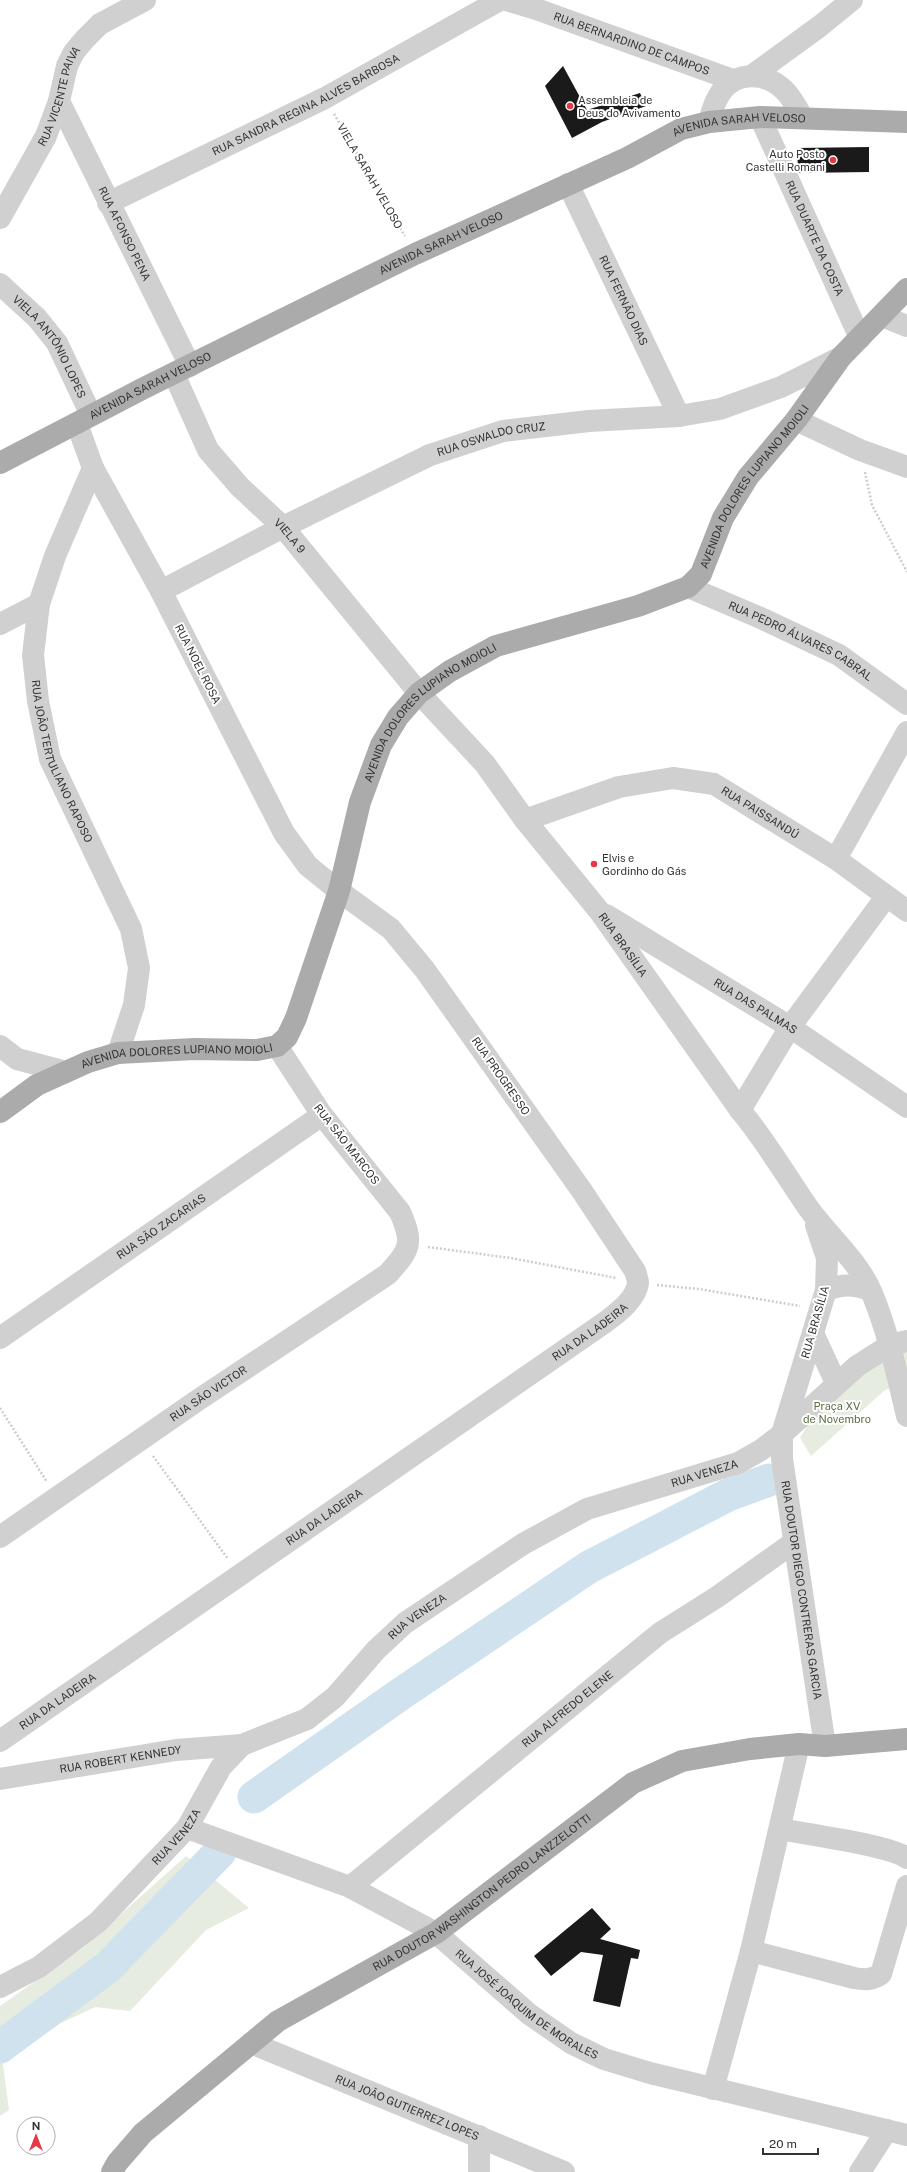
<svg xmlns="http://www.w3.org/2000/svg" width="907" height="2172" viewBox="0 0 907 2172" font-family="'Public Sans',sans-serif">
  <style>
    .green { fill: #e6ecdf }
    .lines { fill: none; stroke-linecap: round; stroke-linejoin: round }
    .river { stroke: #cfe2ee; stroke-width: 33 }
    .building { fill: #1a1a1a }
    .path { stroke: #cdcdcd; stroke-width: 2.5; stroke-dasharray: 2 2; stroke-linecap: butt }
    .minor { stroke: #d0d0d0; stroke-width: 22 }
    .major { stroke: #ababab; stroke-width: 22 }
    .poi-dot { fill: #e63946; stroke: #fff; stroke-width: 1.5 }
    .labels { text-anchor: middle; stroke-width: 4; stroke-linejoin: round; paint-order: stroke }
    .street-label { font-size: 11px; fill: #333; stroke: #fff }
    .poi-label { font-size: 11px; fill: #333; stroke: #fff; text-anchor: start }
    .park-label { font-size: 11px; fill: #56703f; stroke: #fff }
  </style>
  <rect width="100%" height="100%" fill="#fff"/>
  <path class="green" d="M907,1345V1380L884,1391L811,1456L800,1438L819,1406L879,1361Z
    M186,1856L249,1908L206,1930L130,2011L95,2007L59,2024L3,2064L9,2110L0,2116V2006L83,1948Z"/>
  <g class="lines">
    <path class="river" d="M254,1797L405,1691L589,1567L728,1495L769,1480
      M0,2047L108,1967L220,1852"/>
  </g>
  <path class="building" d="M563,66L587,110L640,93L646,106L602,122L572,138L545,86Z
    M869,147V172L799,173L798,170L797,148Z
    M592,1908L611,1929L600,1939L640,1950L638,1959L631,1958L620,2007L593,2001L603,1955L581,1952L551,1976L534,1956Z"/>
  <g class="lines">
    <path class="path" d="M334,114L405,236
      M865,472L872,505L907,572
      M428,1247L511,1258L616,1278
      M657,1285L699,1289L800,1306
      M0,1408L47,1482
      M153,1456L228,1559"/>
    <g class="minor">
      <path id="s1" d="M506,0L536,9L733,80"/>
      <path d="M753,75L820,26L852,0"/>
      <path id="s2" d="M59,101L190,366"/>
      <path id="s3" d="M760,117L860,338"/>
      <path d="M709,122C711,115 713,106 717,99C730,71 764,70 784,90C792,97 797,109 803,118"/>
      <path id="s4" d="M568,184L679,416"/>
      <path id="s5" d="M108,203L325,98L500,0"/>
      <path id="s6" d="M0,218L46,136L59,101L67,66L74,52L85,39L100,24L145,0"/>
      <path id="s7" d="M0,284L37,318L57,343L91,415"/>
      <path d="M882,316L907,326"/>
      <path id="s8" d="M174,374L208,450L240,487L283,527L419,693L485,764L525,820L600,912L740,1110C766,1141 786,1176 809,1209C828,1235 858,1261 871,1291C888,1331 897,1374 907,1416"/>
      <path d="M796,420L860,450L907,467"/>
      <path id="s9" d="M93,468L55,556L39,604L33,655L38,701L50,759L131,929L139,968L134,1005L118,1053"/>
      <path id="s10" d="M688,587L763,619L839,655L907,704"/>
      <path id="s11" d="M161,591L283,527L430,455L503,431L589,421L679,416L720,409L781,387L841,357"/>
      <path d="M0,624L39,604"/>
      <path id="s12" d="M525,820L619,787L673,778L714,784L836,859L907,911"/>
      <path d="M836,859L907,732"/>
      <path id="s13" d="M606,915L790,1027L907,1107"/>
      <path d="M0,1046L17,1059L66,1072"/>
      <path d="M740,1110L790,1027L886,897"/>
      <path id="s14" d="M816,1225L827,1258L826,1290L782,1434V1459L825,1746"/>
      <path d="M826,1290C842,1284 854,1284 870,1290"/>
      <path d="M813,1333L836,1383"/>
      <path id="s15" d="M0,1338L322,1115"/>
      <path id="s16" d="M0,1537L198,1400L388,1274C410,1249 414,1244 400,1212L322,1115L277,1046"/>
      <path id="s17" d="M0,1741L604,1323C616,1314 636,1300 638,1283C638,1280 636,1274 635,1271L582,1191L425,970L391,929L339,891L308,866L284,833L161,591L93,468L77,424"/>
      <path id="s18" d="M0,1779L176,1750L242,1745"/>
      <path id="s19" d="M187,1828L350,1887L436,1933L529,2014L571,2043L604,2059L650,2073L907,2135"/>
      <path d="M780,1829C805,1834 890,1845 907,1858"/>
      <path id="s20" d="M350,1887L660,1633L717,1597L793,1543"/>
      <path d="M751,1951L854,1978C865,1980 872,1980 881,1974L907,1886"/>
      <path id="s21" d="M0,1987L39,1967L98,1922L187,1828L221,1767L242,1745L307,1719L335,1697L376,1650L405,1623L523,1544L587,1509L738,1463L761,1450L782,1434L857,1366L890,1345L907,1341"/>
      <path id="s22" d="M251,2043L564,2172"/>
      <path d="M713,2089L751,1951L799,1744"/>
      <path d="M479,2136V2172"/>
      <path d="M860,2172L887,2130"/>
    </g>
    <g class="major">
      <path id="s23" d="M0,463L144,388L415,254L627,158L681,129L709,122L760,117L907,122"/>
      <path id="s24" d="M0,1112L37,1085L88,1062L118,1053L194,1049L257,1050L277,1046L287,1037L296,1018L339,891L360,802L381,745L398,717L419,693L450,671L496,646L638,606L688,587L701,574L723,518L748,477L796,420L841,357L907,289"/>
      <path id="s25" d="M112,2172L117,2163L143,2133L278,2021L436,1933L633,1783L682,1761L750,1749L799,1744L825,1746L907,1739"/>
    </g>
  </g>
  <g class="poi-dot">
    <circle cx="570" cy="106" r="4"/>
    <circle cx="833" cy="160" r="4"/>
    <circle cx="594" cy="864" r="4"/>
  </g>
  <g class="labels">
    <g class="street-label">
      <text dy="4" stroke="none"><textPath href="#s1" startOffset="133">RUA BERNARDINO DE CAMPOS</textPath></text>
      <text dy="4" stroke="none"><textPath href="#s6" startOffset="136">RUA VICENTE PAIVA</textPath></text>
      <text dy="4" stroke="none"><textPath href="#s5" startOffset="221">RUA SANDRA REGINA ALVES BARBOSA</textPath></text>
      <text dy="4" stroke="none"><textPath href="#s23" startOffset="817">AVENIDA SARAH VELOSO</textPath></text>
      <text transform="translate(370 176) rotate(60)" y="4">VIELA SARAH VELOSO</text>
      <text dy="4" stroke="none"><textPath href="#s2" startOffset="148">RUA AFONSO PENA</textPath></text>
      <text dy="4" stroke="none"><textPath href="#s3" startOffset="133">RUA DUARTE DA COSTA</textPath></text>
      <text dy="4" stroke="none"><textPath href="#s23" startOffset="493">AVENIDA SARAH VELOSO</textPath></text>
      <text dy="4" stroke="none"><textPath href="#s4" startOffset="129">RUA FERNÃO DIAS</textPath></text>
      <text dy="4" stroke="none"><textPath href="#s7" startOffset="81">VIELA ANTÔNIO LOPES</textPath></text>
      <text dy="4" stroke="none"><textPath href="#s23" startOffset="169">AVENIDA SARAH VELOSO</textPath></text>
      <text dy="4" stroke="none"><textPath href="#s11" startOffset="365">RUA OSWALDO CRUZ</textPath></text>
      <text dy="4" stroke="none"><textPath href="#s24" startOffset="1091">AVENIDA DOLORES LUPIANO MOIOLI</textPath></text>
      <text dy="4" stroke="none"><textPath href="#s8" startOffset="202">VIELA 9</textPath></text>
      <text dy="4" stroke="none"><textPath href="#s10" startOffset="125">RUA PEDRO ÁLVARES CABRAL</textPath></text>
      <text transform="translate(198 664) rotate(63)" y="4">RUA NOEL ROSA</text>
      <text dy="4" stroke="none"><textPath href="#s24" startOffset="671">AVENIDA DOLORES LUPIANO MOIOLI</textPath></text>
      <text dy="4" stroke="none"><textPath href="#s9" startOffset="309">RUA JOÃO TERTULIANO RAPOSO</textPath></text>
      <text dy="4" stroke="none"><textPath href="#s12" startOffset="250">RUA PAISSANDÚ</textPath></text>
      <text dy="4" stroke="none"><textPath href="#s8" startOffset="730">RUA BRASÍLIA</textPath></text>
      <text dy="4" stroke="none"><textPath href="#s13" startOffset="175">RUA DAS PALMAS</textPath></text>
      <text dy="4" stroke="none"><textPath href="#s24" startOffset="191">AVENIDA DOLORES LUPIANO MOIOLI</textPath></text>
      <text transform="translate(501 1076) rotate(55)" y="4">RUA PROGRESSO</text>
      <text transform="translate(347 1144) rotate(52)" y="4">RUA SÃO MARCOS</text>
      <text dy="4" stroke="none"><textPath href="#s15" startOffset="196">RUA SÃO ZACARIAS</textPath></text>
      <text transform="translate(815 1322) rotate(-74)" y="4">RUA BRASÍLIA</text>
      <text dy="4" stroke="none"><textPath href="#s17" startOffset="718">RUA DA LADEIRA</textPath></text>
      <text dy="4" stroke="none"><textPath href="#s16" startOffset="253">RUA SÃO VICTOR</textPath></text>
      <text dy="4" stroke="none"><textPath href="#s21" startOffset="893">RUA VENEZA</textPath></text>
      <text dy="4" stroke="none"><textPath href="#s17" startOffset="394">RUA DA LADEIRA</textPath></text>
      <text dy="4" stroke="none"><textPath href="#s14" startOffset="375">RUA DOUTOR DIEGO CONTRERAS GARCIA</textPath></text>
      <text dy="4" stroke="none"><textPath href="#s21" startOffset="569">RUA VENEZA</textPath></text>
      <text dy="4" stroke="none"><textPath href="#s17" startOffset="70">RUA DA LADEIRA</textPath></text>
      <text dy="4" stroke="none"><textPath href="#s20" startOffset="281">RUA ALFREDO ELENE</textPath></text>
      <text dy="4" stroke="none"><textPath href="#s18" startOffset="122">RUA ROBERT KENNEDY</textPath></text>
      <text dy="4" stroke="none"><textPath href="#s21" startOffset="234">RUA VENEZA</textPath></text>
      <text dy="4" stroke="none"><textPath href="#s25" startOffset="467">RUA DOUTOR WASHINGTON PEDRO LANZZELOTTI</textPath></text>
      <text dy="4" stroke="none"><textPath href="#s19" startOffset="387">RUA JOSÉ JOAQUIM DE MORALES</textPath></text>
      <text dy="4" stroke="none"><textPath href="#s22" startOffset="169">RUA JOÃO GUTIERREZ LOPES</textPath></text>
    </g>
    <g class="poi-label">
      <text x="578" y="104">Assembleia de<tspan x="578" dy="13">Deus do Avivamento</tspan></text>
      <text x="825" y="158" text-anchor="end">Auto Posto<tspan x="825" dy="13">Castelli Romani</tspan></text>
      <text x="602" y="862">Elvis e<tspan x="602" dy="13">Gordinho do Gás</tspan></text>
    </g>
    <g class="park-label">
      <text x="837" y="1410">Praça XV<tspan x="837" dy="13">de Novembro</tspan></text>
    </g>
  </g>
  <g transform="translate(36 2136)"><circle r="19" fill="#ffffff" stroke="#adadad"/>
  <path d="M0-3L7 15L0 10L-7 15Z" fill="#e63946"/>
  <text y="-6" font-size="11" font-weight="bold" text-anchor="middle" fill="#333333">N</text>
  </g>
  <path d="M763 2148v6h55v-6" fill="none" stroke="#333333" stroke-width="2"/>
  <text x="769" y="2148" font-size="12" fill="#333333" stroke="#ffffff" stroke-width="3" paint-order="stroke">20 m</text>
</svg>
